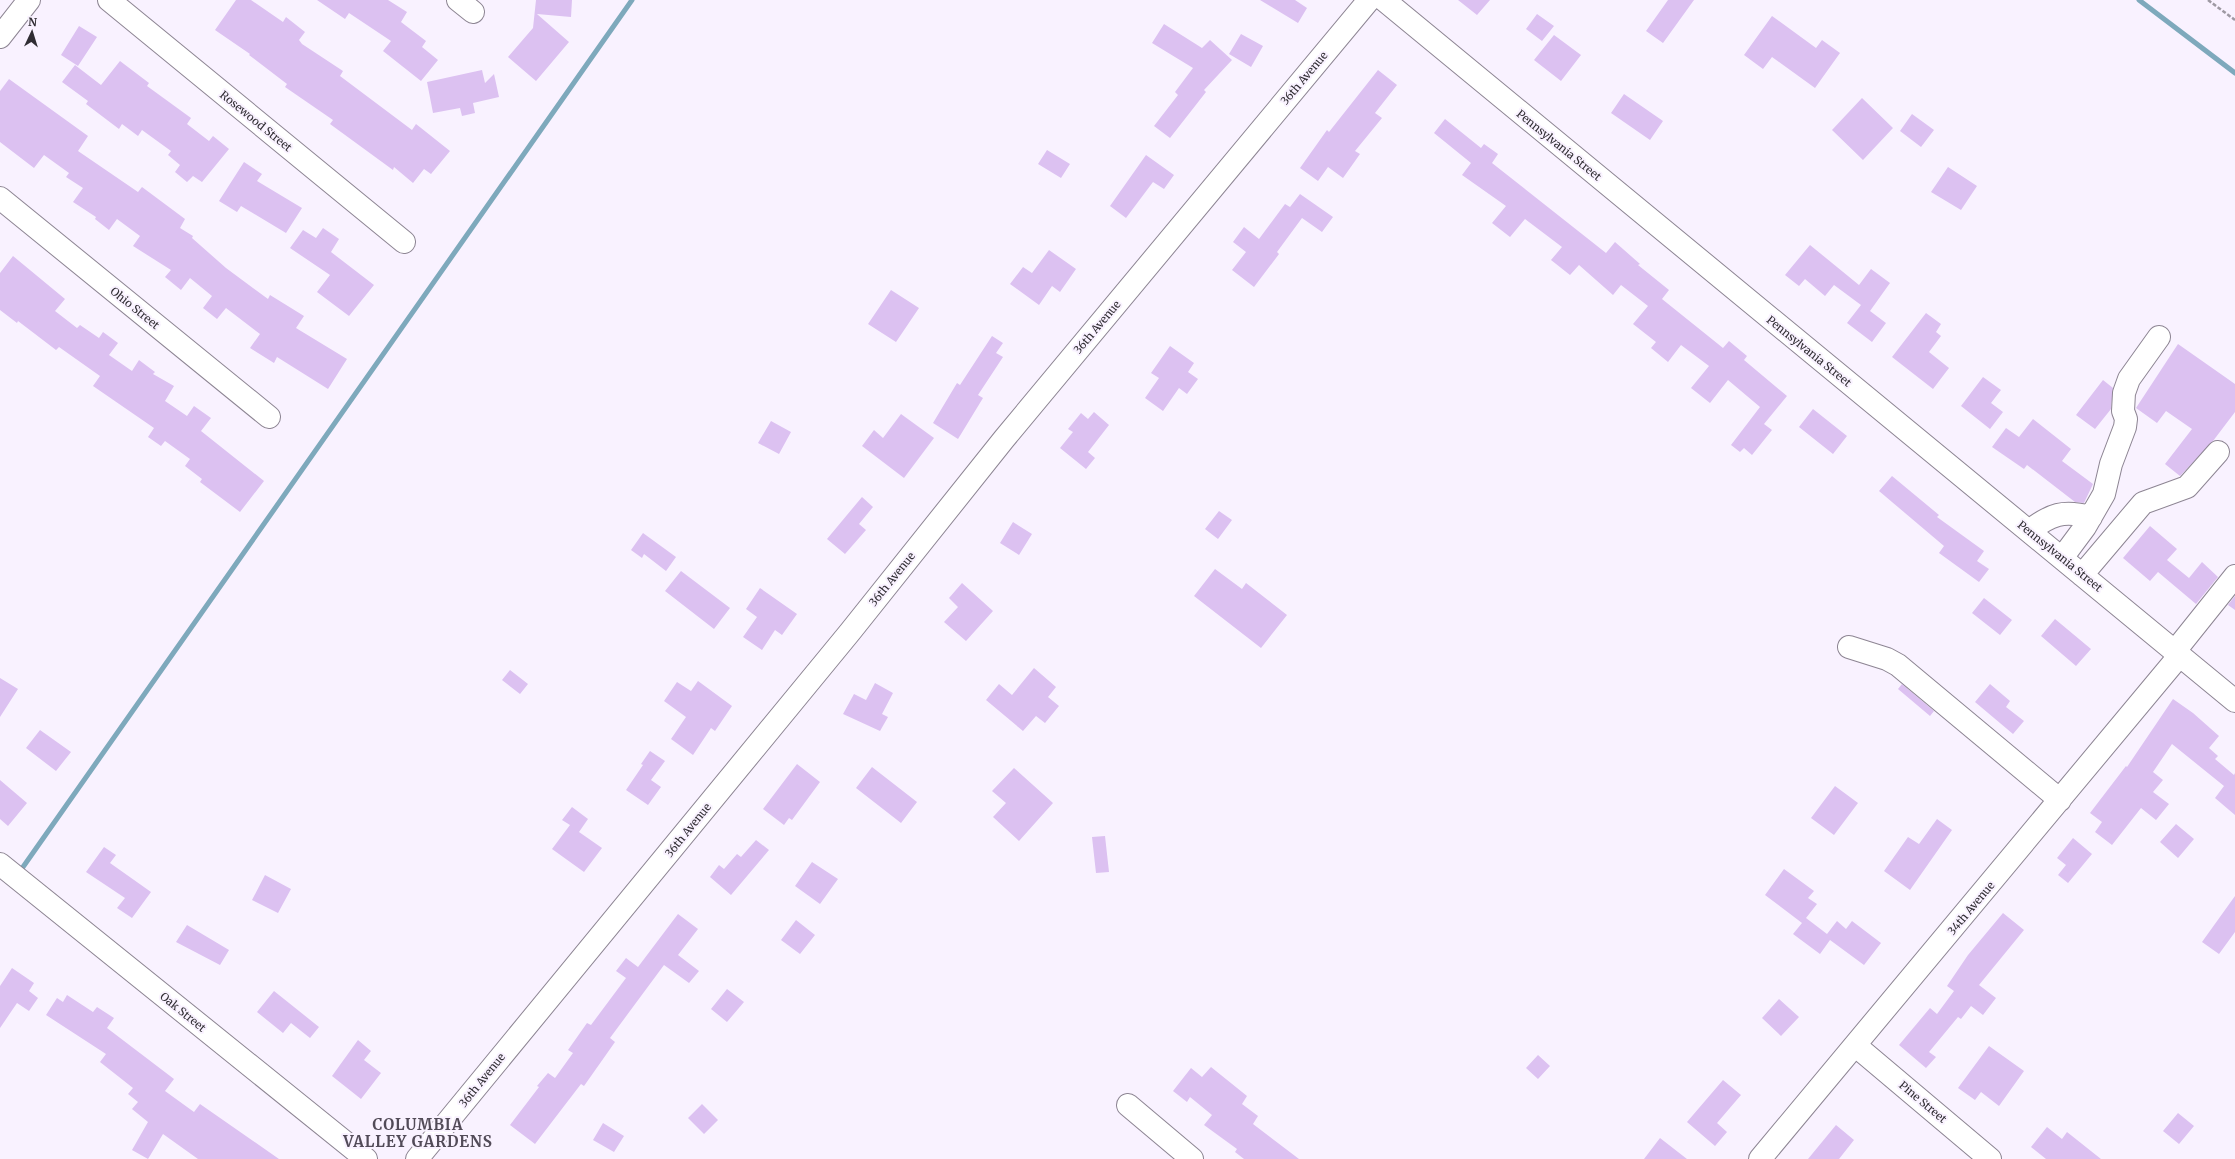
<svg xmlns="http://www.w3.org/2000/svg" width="2235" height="1159" viewBox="0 0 2235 1159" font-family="Merriweather,serif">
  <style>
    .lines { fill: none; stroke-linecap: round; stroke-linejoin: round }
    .stream { stroke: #7ea9bc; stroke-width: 5 }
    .building { fill: #dcc1f1 }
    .minor-casing { stroke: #8d8593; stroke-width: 24 }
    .path { stroke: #9e99a3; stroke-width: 2.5; stroke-dasharray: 4 2; stroke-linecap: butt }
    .minor { stroke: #fff; stroke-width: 22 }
    .labels { text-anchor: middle; stroke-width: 4; stroke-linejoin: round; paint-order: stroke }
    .street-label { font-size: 11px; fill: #302d33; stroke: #f9f2ff }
    .district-label { font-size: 15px; font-weight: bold; letter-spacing: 1px; fill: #524b58; stroke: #f9f2ff }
  </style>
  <rect width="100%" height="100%" fill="#f9f2ff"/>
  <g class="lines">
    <path class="stream" d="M2139,0L2235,73
      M23,867L632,0"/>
  </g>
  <path class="building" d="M236,0H251L283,22L286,17L305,32L299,40L302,44L343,71L340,76L412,130L416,124L450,151L431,174L424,169L413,183L394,167L393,170L330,124L333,120L285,87L287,84L249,55L250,54L215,30Z
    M317,0H388L407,12L401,22L426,41L422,47L438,60L421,81L383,51L391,41L349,13L345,19Z
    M536,0H572L571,17L537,14L569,42L536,81L508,57L533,28Z
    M1260,0H1295L1307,8L1298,23Z
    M1458,0H1490L1477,15Z
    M1668,0H1694L1663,43L1646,31Z
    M1537,14L1554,26L1542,41L1526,29Z
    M1772,16L1816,48L1822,40L1840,53L1815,88L1772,57L1763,69L1744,55Z
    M1164,24L1202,48L1210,40L1232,60L1204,90L1206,92L1170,138L1154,126L1178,95L1175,92L1193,68L1152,43Z
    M79,26L97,37L78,66L61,55Z
    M1241,34L1263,46L1251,67L1229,54Z
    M1554,35L1581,55L1561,81L1534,60Z
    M120,61L149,83L147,86L191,118L187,124L209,141L213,136L229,149L202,182L193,176L187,182L175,172L180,165L168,155L171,151L142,130L138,136L122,124L119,129L86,104L88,101L62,82L75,65L101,85Z
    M482,70L485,83L494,74L499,97L473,103L475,113L462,116L460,108L433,113L427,82Z
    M1378,70L1397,85L1375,113L1382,118L1355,151L1360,154L1343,178L1328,167L1318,181L1300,168L1327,130L1329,132Z
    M9,79L88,136L78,151L138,192L142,187L185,219L180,228L193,236L192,238L226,268L268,299L270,295L304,316L296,328L347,359L328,389L277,357L274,363L250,348L260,334L226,308L217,319L203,308L212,296L190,278L181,290L165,277L171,270L133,246L140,236L117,219L109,230L95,219L96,217L73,202L83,188L66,177L69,173L44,155L34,168L0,142V91Z
    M1624,94L1663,121L1650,140L1611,113Z
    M1862,98L1893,128L1863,160L1832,130Z
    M1912,114L1934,130L1921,147L1900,131Z
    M1445,119L1481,148L1484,144L1498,154L1492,163L1606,253L1615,242L1640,264L1638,265L1669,290L1662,299L1723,348L1729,341L1747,356L1744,360L1787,396L1764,424L1772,430L1752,455L1744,448L1740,452L1731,445L1760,407L1728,380L1710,403L1691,388L1709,366L1681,345L1668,362L1651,348L1656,342L1633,324L1648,306L1621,285L1613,295L1579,265L1570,275L1551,260L1562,247L1525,219L1510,237L1492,223L1506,206L1462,175L1471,163L1434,133Z
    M1047,150L1070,164L1061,178L1038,164Z
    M1146,155L1174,175L1164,189L1153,182L1126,218L1110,206Z
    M244,162L262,174L257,181L302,208L286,233L241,206L237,212L219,201Z
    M1948,167L1977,186L1961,210L1931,192Z
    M1300,194L1333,217L1322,232L1302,218L1277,252L1279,254L1254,287L1232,270L1246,252L1233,242L1244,227L1259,239L1285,204L1290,207Z
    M323,228L339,239L331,252L374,285L349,316L317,292L330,275L290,248L303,230L316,238Z
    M1810,245L1859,285L1871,269L1890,283L1870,311L1886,323L1872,342L1847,323L1861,305L1834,285L1825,296L1805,279L1799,286L1785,275Z
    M1049,250L1076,269L1060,292L1052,286L1039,305L1010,284L1023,267L1032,273Z
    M13,256L65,299L55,311L77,328L80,325L99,338L103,332L118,343L109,355L132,371L139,360L155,372L153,374L174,386L165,401L187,416L194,406L211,418L201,431L264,481L240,512L200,482L202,479L185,466L190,459L165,441L161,446L148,437L154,428L93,386L100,376L59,347L56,350L18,321L17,323L0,310V273Z
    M891,290L919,308L896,342L868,324Z
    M1926,313L1941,324L1936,332L1941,336L1929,352L1949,368L1933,389L1892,357Z
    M992,336L1003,343L996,353L1003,357L978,395L983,398L958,439L933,423L957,383L960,385Z
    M2178,344L2235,384V412L2213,441L2180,476L2165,464L2192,429L2166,411L2157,423L2136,408Z
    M1170,346L1194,363L1188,372L1198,379L1187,394L1179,388L1163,411L1145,398L1159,378L1151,373Z
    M1983,377L2001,390L1991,403L2003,412L1990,429L1961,406Z
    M2103,380L2113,388L2111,409L2095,429L2076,415Z
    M1813,409L1847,436L1833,454L1799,427Z
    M1094,412L1109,425L1088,452L1095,458L1086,469L1060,448L1073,432L1068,429L1081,413L1088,419Z
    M901,414L934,438L904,478L862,446L874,430L883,438Z
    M2033,419L2071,449L2062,461L2093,484L2084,503L2075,502L2027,465L2024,469L1992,447L2006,428L2019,437Z
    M771,421L791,432L779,454L758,443Z
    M1892,476L1939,515L1937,517L1984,551L1977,561L1989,569L1979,582L1939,553L1944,546L1879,491Z
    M862,497L873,507L859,524L866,530L845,554L827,539Z
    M1219,511L1232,520L1218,539L1205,529Z
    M1013,522L1032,534L1019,555L1000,543Z
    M2150,526L2177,549L2167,560L2189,578L2202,562L2218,577L2196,604L2158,572L2150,581L2123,558Z
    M643,533L676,557L666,571L644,554L642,558L631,550Z
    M1215,569L1242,589L1246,583L1287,615L1261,648L1194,596Z
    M681,571L730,608L714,629L665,591Z
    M962,583L993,611L966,641L944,622L958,607L949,598Z
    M760,588L797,614L782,635L775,630L762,650L743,637L757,617L746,609Z
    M2235,596V610L2228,605Z
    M1984,598L2012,620L2000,635L1972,613Z
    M2055,619L2091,649L2076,666L2041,636Z
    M1034,668L1056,687L1048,697L1059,706L1045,723L1036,716L1023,731L986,700L999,684L1012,695Z
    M510,670L528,684L520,694L502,680Z
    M0,678L18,689L0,717Z
    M698,681L732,706L715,731L711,728L693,755L671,739L686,717L664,701L677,682L691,691Z
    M875,683L893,693L882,714L888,717L880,731L843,714L854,694L866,700Z
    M1902,684L1934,711L1930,716L1898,689Z
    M1990,684L2010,701L2006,707L2024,721L2013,734L1975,702Z
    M2173,699L2193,713L2219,736L2209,748L2218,756L2215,759L2234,775L2235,773V815L2215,798L2224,786L2172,744L2153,772L2163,780L2153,792L2169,804L2156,820L2141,808L2112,845L2095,832L2102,822L2090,813L2126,766L2127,767Z
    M40,730L71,752L56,771L26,748Z
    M650,751L665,761L651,780L661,787L648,805L626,790L643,765L641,764Z
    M797,764L820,782L792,820L789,818L784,825L763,809Z
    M872,767L917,802L901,823L856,788Z
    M1014,768L1053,803L1019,841L993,817L1006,803L992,791Z
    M0,780L27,803L8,826L0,819Z
    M1835,786L1858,803L1834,835L1811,818Z
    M572,807L588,819L579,832L602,848L584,872L552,849L570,825L562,820Z
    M1937,819L1952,830L1910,890L1884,871L1908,837L1919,844Z
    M2176,824L2194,839L2178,858L2160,842Z
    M1105,836L1109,872L1096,873L1092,837Z
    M2073,838L2092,854L2068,883L2058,875L2066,865L2057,858Z
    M756,840L769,850L731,895L710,877L719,865L724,869L737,854L741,857Z
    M104,847L116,855L110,863L151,892L132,918L117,908L125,898L86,872Z
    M812,862L838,879L820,904L795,886Z
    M1784,869L1814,891L1808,898L1817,904L1806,918L1827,934L1837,921L1846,929L1852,921L1881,943L1864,965L1830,940L1820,954L1793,934L1802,923L1765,895Z
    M265,875L291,889L278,913L252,900Z
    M2235,896V932L2219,954L2202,942Z
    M2003,913L2024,930L1979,985L1996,998L1983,1015L1971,1006L1961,1019L1958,1017L1929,1052L1936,1057L1926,1068L1899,1045L1930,1008L1937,1014L1954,991L1947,986L1968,955Z
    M678,914L698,929L678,955L699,971L689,983L664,965L610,1038L615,1042L584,1086L581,1084L535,1144L510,1125L539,1087L537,1086L548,1073L555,1078L573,1053L568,1050L587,1023L591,1025L626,978L616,971L626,958L638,967Z
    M796,920L815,935L800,954L781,940Z
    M187,925L229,950L220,965L176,942Z
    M12,968L34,983L29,991L38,998L29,1011L17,1003L0,1028V986Z
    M727,989L744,1002L727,1022L711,1009Z
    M274,991L319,1027L310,1038L291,1023L283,1033L257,1012Z
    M67,995L93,1012L97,1007L114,1018L107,1028L174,1079L165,1091L194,1112L200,1104L279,1159H198L163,1134L148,1159L132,1150L148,1122L132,1109L138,1102L128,1094L133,1088L100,1062L106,1054L46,1015L57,998L63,1002Z
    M1779,999L1799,1017L1781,1036L1762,1018Z
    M358,1040L371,1051L364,1060L381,1073L361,1099L332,1076Z
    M1989,1046L2024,1071L1999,1106L1981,1092L1975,1100L1958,1088Z
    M1538,1055L1550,1066L1538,1079L1526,1068Z
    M1211,1067L1247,1096L1242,1104L1258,1116L1253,1124L1299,1159H1244L1235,1152L1237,1149L1204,1125L1212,1115L1190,1097L1187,1102L1173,1091L1191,1068L1202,1077Z
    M1723,1080L1741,1095L1717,1123L1727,1132L1715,1146L1687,1122Z
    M702,1104L718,1120L704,1134L688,1118Z
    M2178,1113L2194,1126L2179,1144L2163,1131Z
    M603,1123L624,1136L614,1152L593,1140Z
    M1836,1125L1854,1140L1839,1159H1808Z
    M2047,1127L2062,1139L2067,1132L2101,1159H2046L2031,1147Z
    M1660,1138L1687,1159H1644Z"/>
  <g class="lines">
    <defs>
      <path id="minor" d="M109,0L404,242
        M458,0L473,12
        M1384,0L2235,701
        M0,37L29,0
        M0,198L269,417
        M2029,531C2051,514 2063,510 2091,517
        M2062,558L2085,527L2104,494L2111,464L2125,427L2126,419L2123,411L2124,393L2129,379L2159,337
        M2082,575L2143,503L2187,487L2218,452
        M1849,647L1887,659L1898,665L2060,800
        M2175,651L2235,576
        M0,864L366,1159
        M1856,1046L1990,1159
        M1128,1105L1192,1159
        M417,1159L850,632L1004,439L1369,0
        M1760,1159L2180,655"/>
    </defs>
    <use href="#minor" class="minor-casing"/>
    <path class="path" d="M2208,0L2235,20"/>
    <use href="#minor" class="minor"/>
  </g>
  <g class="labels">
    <g class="street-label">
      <text transform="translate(1304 78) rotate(-50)" y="4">36th Avenue</text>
      <text transform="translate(256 121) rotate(39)" y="4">Rosewood Street</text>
      <text transform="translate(1559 145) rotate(39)" y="4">Pennsylvania Street</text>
      <text transform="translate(135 308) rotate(39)" y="4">Ohio Street</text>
      <text transform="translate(1097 327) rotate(-50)" y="4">36th Avenue</text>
      <text transform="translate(1809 351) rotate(39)" y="4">Pennsylvania Street</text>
      <text transform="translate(2060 556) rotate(39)" y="4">Pennsylvania Street</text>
      <text transform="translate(892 579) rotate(-51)" y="4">36th Avenue</text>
      <text transform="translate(688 830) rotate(-51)" y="4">36th Avenue</text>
      <text transform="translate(1971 908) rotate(-50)" y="4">34th Avenue</text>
      <text transform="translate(183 1012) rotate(39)" y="4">Oak Street</text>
      <text transform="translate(482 1080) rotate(-51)" y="4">36th Avenue</text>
      <text transform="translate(1923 1102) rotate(40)" y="4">Pine Street</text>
    </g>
    <g class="district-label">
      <text x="418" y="1130">COLUMBIA<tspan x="418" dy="17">VALLEY GARDENS</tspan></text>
    </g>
  </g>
  <g transform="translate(32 32) rotate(4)" stroke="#f9f2ff" stroke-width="3" paint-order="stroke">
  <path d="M0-3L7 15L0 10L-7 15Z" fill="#302d33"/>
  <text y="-6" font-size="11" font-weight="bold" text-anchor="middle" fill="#302d33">N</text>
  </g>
</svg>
